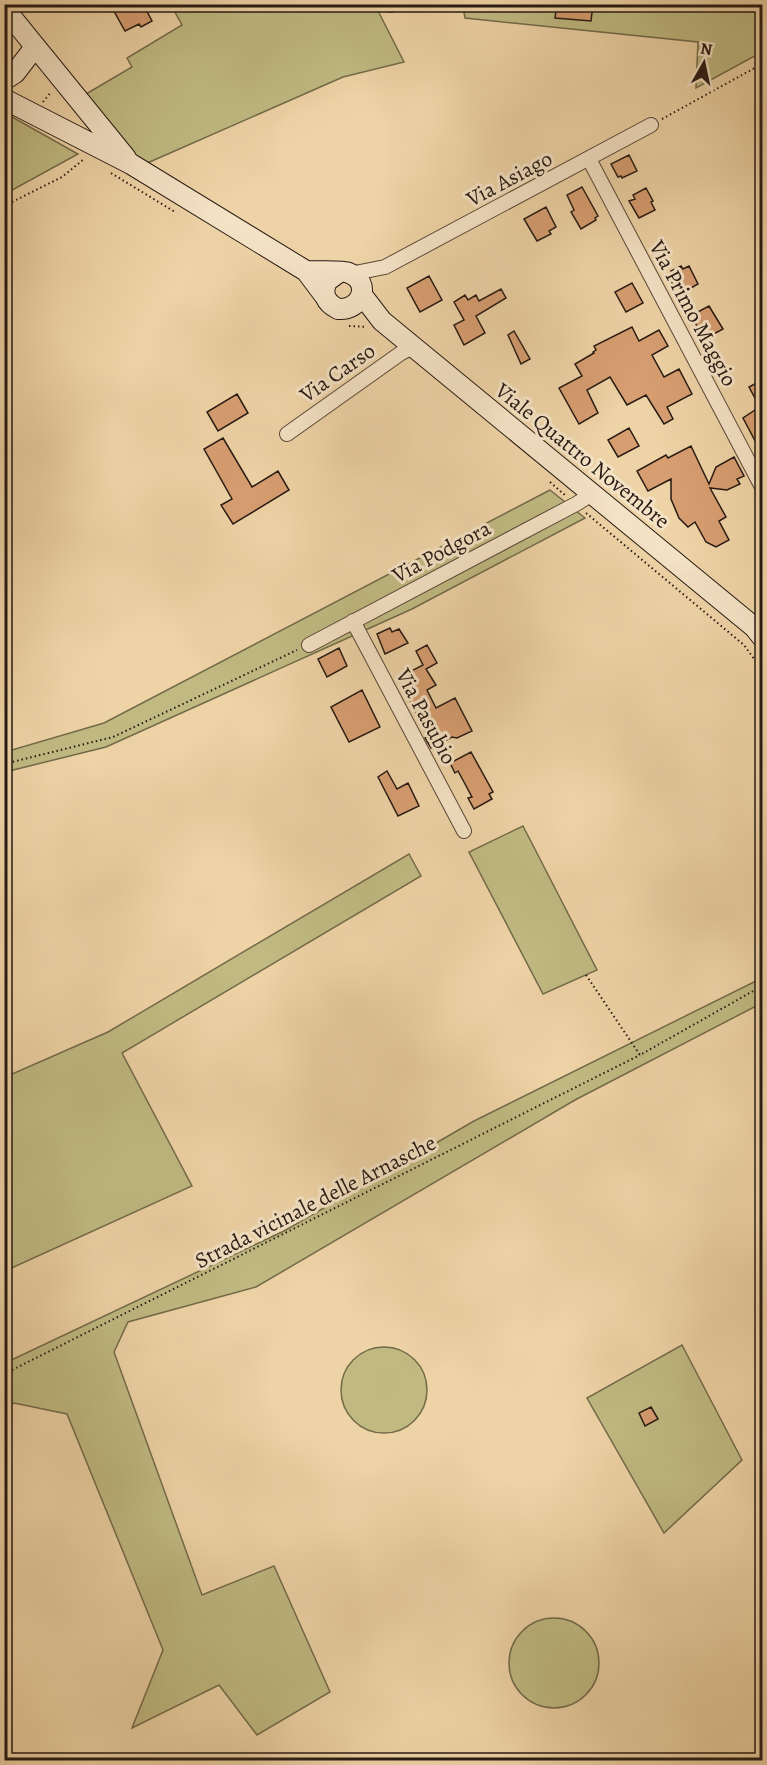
<svg xmlns="http://www.w3.org/2000/svg" width="767" height="1765" viewBox="0 0 767 1765" font-family="Alegreya,serif">
  <style>
    .green { fill: #c0ba82; stroke: #736a4a; stroke-width: 1.5 }
    .building { fill: #d79e71; stroke: #261a13; stroke-width: 1.5 }
    .lines { fill: none; stroke-linecap: round; stroke-linejoin: round }
    .street-casing { stroke: #584838; stroke-width: 16 }
    .secondary-casing { stroke: #261a13; stroke-width: 22 }
    .path { stroke: #261a13; stroke-width: 2; stroke-dasharray: 1.5 3; stroke-linecap: butt }
    .street { stroke: #f4e2c5; stroke-width: 14 }
    .secondary { stroke: #f4e2c5; stroke-width: 20 }
    .labels { text-anchor: middle; stroke-width: 6; stroke-linejoin: round; paint-order: stroke }
    .street-label { font-size: 22px; fill: #261a13; stroke: #f4e2c5 }
  </style>
  <rect width="100%" height="100%" fill="#eed3a6"/>
  <filter id="stains"><feTurbulence type="fractalNoise" baseFrequency=".00333" numOctaves="4"/><feColorMatrix values="0 0 0 0 .2 0 0 0 0 .09 0 0 0 0 .02 0 0 0 .5 -.17"/></filter>
  <radialGradient id="worn" r=".72"><stop offset=".6" stop-color="#630" stop-opacity="0"/><stop offset="1" stop-color="#630" stop-opacity=".3"/></radialGradient>
  <path class="green" d="M171,5H375L404,62L343,77L145,164L135,155L86,94L132,67L127,58L182,25Z
    M449,5H762V52L696,88L698,42L465,18L463,7Z
    M5,113L78,154L5,194Z
    M550,490L585,518L412,609L106,747L5,772V752L104,723Z
    M523,826L597,970L543,994L469,852Z
    M409,854L421,876L122,1053L192,1186L5,1271V1061L10,1075L108,1032Z
    M762,978V1003L575,1100L256,1287L128,1322L114,1352L202,1595L274,1566L330,1692L257,1735L219,1685L132,1728L163,1650L67,1414L14,1403L5,1408V1363L284,1231L474,1121Z
    M682,1345L742,1460L664,1533L587,1398Z
    M341 1390a43 43 0 1 1 86 0a43 43 0 1 1-86 0Z
    M509 1663a45 45 0 1 1 90 0a45 45 0 1 1-90 0Z"/>
  <path class="building" d="M110,4H143L152,21L141,27L139,24L125,31Z
    M557,4H593L591,21L555,18Z
    M629,155L637,171L622,178L621,176L618,177L611,164Z
    M582,187L598,216L595,218L596,220L581,229L571,212L574,210L567,195Z
    M646,188L653,201L651,202L655,210L639,218L629,201L635,199L633,195Z
    M546,207L556,227L549,231L551,234L537,241L524,219Z
    M681,266L683,269L689,266L698,284L679,295L668,276L673,274L671,271Z
    M429,276L442,300L420,312L407,288Z
    M632,283L643,303L626,312L615,292Z
    M501,289L506,298L476,316L485,333L464,345L454,325L464,320L454,302L465,295L468,300L476,295L479,301Z
    M709,306L723,329L703,340L692,315Z
    M632,327L639,341L659,330L668,346L652,355L664,377L679,369L692,394L667,407L673,419L664,424L646,395L627,405L610,377L587,390L598,413L579,424L559,388L582,376L575,364L594,353L593,352L596,350L594,346Z
    M514,331L530,359L521,364L508,335Z
    M762,380V411L749,387Z
    M237,394L248,413L218,431L207,412Z
    M758,408L762,416V454L743,418Z
    M629,428L639,446L618,457L608,440Z
    M223,438L252,487L278,471L289,490L233,524L221,505L232,499L204,449Z
    M691,446L709,484L716,467L734,457L744,476L737,479L740,484L727,490L710,488L726,517L719,521L729,540L716,547L706,542L695,522L688,527L679,518L671,499V479L648,491L637,471L666,455L668,458Z
    M390,628L392,632L399,629L408,643L385,654L377,634Z
    M427,645L437,663L426,669L436,685L427,690L436,708L455,698L472,731L457,738L452,737L431,748L425,738L427,737L423,726L398,678L423,665L416,651Z
    M339,648L347,666L327,677L318,659Z
    M362,690L380,727L349,742L331,707Z
    M471,752L493,792L489,794L492,799L474,809L468,798L472,797L458,771L455,773L450,763Z
    M387,771L397,789L408,783L419,806L398,816L378,777Z
    M651,1407L658,1419L645,1426L639,1413Z"/>
  <g class="lines">
    <defs>
      <path id="street" d="M391,4V5
        M589,159L762,487
        M350,274L385,267L651,125
        M287,434L401,353L413,347
        M353,621L464,831
        M309,645L576,504L592,494"/>
      <path id="secondary" d="M4,8L126,158
        M4,80L15,73L35,47
        M4,99L131,164L306,271L324,295
        M306,271C316,272 341,270 349,273C372,282 362,311 338,309C326,303 321,294 327,281L338,273
        M362,295L382,321L754,627L762,637"/>
    </defs>
    <use href="#street" class="street-casing"/>
    <use href="#secondary" class="secondary-casing"/>
    <path class="path" d="M43,102L51,92
      M662,119L762,64
      M111,173L175,212
      M4,206L62,177L84,159
      M349,326L367,327
      M550,482L566,496
      M586,513L744,645L762,670
      M4,764L113,737L297,650
      M586,975L640,1055L762,986
      M4,1374L640,1055"/>
    <use href="#street" class="street"/>
    <use href="#secondary" class="secondary"/>
  </g>
  <g class="labels">
    <g class="street-label">
      <text transform="translate(509 178) rotate(-28)" y="8">Via Asiago</text>
      <text transform="translate(694 313) rotate(62)" y="8">Via Primo Maggio</text>
      <text transform="translate(337 372) rotate(-35)" y="8">Via Carso</text>
      <text transform="translate(583 455) rotate(39)" y="8">Viale Quattro Novembre</text>
      <text transform="translate(441 551) rotate(-28)" y="8">Via Podgora</text>
      <text transform="translate(427 716) rotate(62)" y="8">Via Pasubio</text>
      <text transform="translate(315 1201) rotate(-27)" y="8">Strada vicinale delle Arnasche</text>
    </g>
  </g>
  <rect width="767" height="1765" fill="none" stroke="#eed3a6" stroke-width="24"/>
  <rect x="6" y="6" width="755" height="1753" fill="none" stroke="#261a13" stroke-width="3"/>
  <rect x="12" y="12" width="743" height="1741" fill="none" stroke="#261a13" stroke-width="1.5"/>
  <g transform="translate(704 63) rotate(9)" stroke="#f4e2c5" stroke-width="4.5" paint-order="stroke">
  <path d="M0-4.5L10 22L0 15L-10 22Z" fill="#261a13"/>
  <text y="-9" font-size="16" font-weight="bold" text-anchor="middle" fill="#261a13">N</text>
  </g>
  <rect width="100%" height="100%" filter="url(#stains)"/>
  <rect width="100%" height="100%" fill="url(#worn)"/>
</svg>
